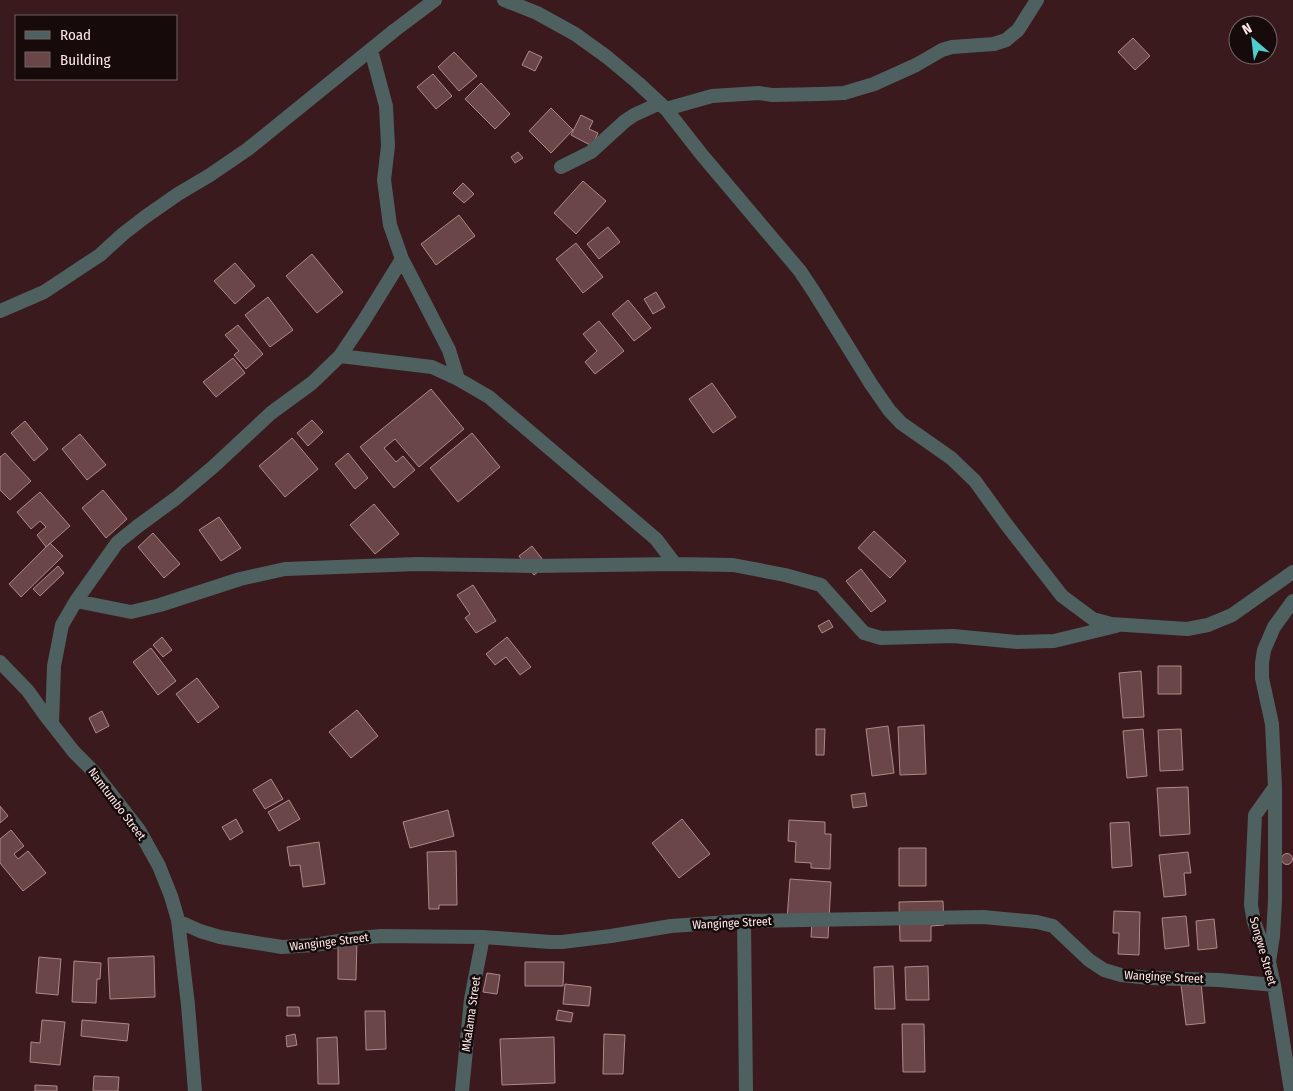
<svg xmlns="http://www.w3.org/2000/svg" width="1293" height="1091" viewBox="0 0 1293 1091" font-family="'Fira Sans Condensed',sans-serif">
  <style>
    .building { fill: #6a4648; stroke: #b0888a }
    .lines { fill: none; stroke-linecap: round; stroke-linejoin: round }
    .minor { stroke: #4e6060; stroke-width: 14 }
    .labels { text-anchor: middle; stroke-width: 5; stroke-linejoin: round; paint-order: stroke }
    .street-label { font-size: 12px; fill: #fee8e8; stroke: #170a0b }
  </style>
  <rect width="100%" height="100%" fill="#3a1a1d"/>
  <path class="building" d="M1133,38L1150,56L1135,70L1118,52Z
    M529,51L542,57L535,71L522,65Z
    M454,52L477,76L459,91L438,67Z
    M433,74L452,96L436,109L417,87Z
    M481,83L510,114L495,129L465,99Z
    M551,108L573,130L551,153L529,131Z
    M581,115L593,121L589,129L598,133L592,146L571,135Z
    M518,152L523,158L515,163L511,157Z
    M583,181L606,201L576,234L554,213Z
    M463,183L474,194L464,203L453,193Z
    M459,215L475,236L436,265L421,244Z
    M608,227L620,242L599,259L587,244Z
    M576,243L603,277L583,293L556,259Z
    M312,254L343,292L317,313L286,276Z
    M235,263L255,286L235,304L214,281Z
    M656,292L665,307L653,314L644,299Z
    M268,297L293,330L270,347L245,315Z
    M628,300L651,328L634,341L612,314Z
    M599,321L624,351L595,374L585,362L597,351L583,334Z
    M238,325L263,354L246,369L234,355L239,351L225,335Z
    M233,358L245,373L216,397L203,382Z
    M712,383L736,417L713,433L689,399Z
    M431,389L464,429L419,467L395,439L384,448L396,462L403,456L415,470L394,488L360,447Z
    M312,420L323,432L308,446L297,433Z
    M25,421L48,449L34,461L11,433Z
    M472,433L500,467L458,502L430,468Z
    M80,434L106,465L87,480L62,449Z
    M292,438L318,469L285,497L259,466Z
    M5,453L31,481L10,500L0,490V457Z
    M348,453L368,478L355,489L335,464Z
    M103,490L127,519L106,538L82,508Z
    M40,492L70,526L46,547L37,535L46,527L40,521L31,529L17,512Z
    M374,504L399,534L375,554L350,525Z
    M219,517L241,548L221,561L199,530Z
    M874,531L906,561L890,578L858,548Z
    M153,533L180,564L164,578L138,547Z
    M50,543L63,556L21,597L9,584Z
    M532,546L547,565L534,575L519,556Z
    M58,566L64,573L40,596L33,589Z
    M861,569L886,601L871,612L846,581Z
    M473,585L496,621L476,633L465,618L470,614L457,595Z
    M829,620L833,627L822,633L818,626Z
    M162,637L172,650L163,657L153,645Z
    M507,637L531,667L520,675L506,657L495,665L486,654Z
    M151,648L176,681L158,695L133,662Z
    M1158,666H1181V694H1158Z
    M1141,671L1144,717L1123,718L1119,673Z
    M197,678L219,707L198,723L176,694Z
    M357,710L378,736L351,758L329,732Z
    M102,711L109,726L96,733L89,718Z
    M924,725L926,774L900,775L898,727Z
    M888,726L894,773L872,776L866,729Z
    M816,729H825L824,755H816Z
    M1143,729L1147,776L1127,778L1123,731Z
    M1181,729L1183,770L1160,771L1158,730Z
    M271,779L283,799L265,809L253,790Z
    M1188,787L1190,834L1160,836L1157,788Z
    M865,793L867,806L853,808L851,795Z
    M289,800L300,819L279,831L268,812Z
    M0,806L8,816L0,823Z
    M448,810L454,836L410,848L403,822Z
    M236,819L243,832L230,840L222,827Z
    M682,819L710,854L679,878L652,843Z
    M789,820L825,822V834H831L830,869L811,868V863L795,862L796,842L788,841Z
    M1129,822L1132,866L1112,868L1110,823Z
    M11,830L24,846L14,854L18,859L28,851L46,873L23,891L0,863V839Z
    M319,842L325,884L303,887L300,865L290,866L287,847Z
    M899,848H926V886H899Z
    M456,851L457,905H439V909H429L427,852Z
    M1188,852L1191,873H1184L1186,895L1164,897L1159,855Z
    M1281.5 859a5.5 5.5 0 1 1 11 0a5.5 5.5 0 1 1-11 0Z
    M790,879L831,882L828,938L811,937L812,921L787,919Z
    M943,901L944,925L931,926V941H900L899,902Z
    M1114,911L1140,912L1139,955L1118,954L1119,933H1113Z
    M1186,916L1189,946L1165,949L1162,918Z
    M1214,919L1217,948L1198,950L1196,921Z
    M338,938L357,939L356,980L338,979Z
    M154,956L155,997L110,999L108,958Z
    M39,957L61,959L58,995L36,993Z
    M74,961L101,963L100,979H97L96,1003L72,1002Z
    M525,962H564L563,986H525Z
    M893,966L895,1009H875L874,967Z
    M928,966L929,1000H906L905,967Z
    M487,973L500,975L497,994L483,992Z
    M1201,982L1205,1023L1186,1025L1181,985Z
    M565,984L591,987L589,1006L563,1004Z
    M287,1007H299L300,1016H287Z
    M558,1010L573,1013L571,1022L556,1020Z
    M365,1011H385L386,1049L366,1050Z
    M42,1020L65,1022L60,1065L30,1062L31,1042L40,1043Z
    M82,1020L129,1024L127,1041L81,1036Z
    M902,1024H924L925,1072H903Z
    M295,1034L297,1045L287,1047L286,1036Z
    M604,1034L625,1035L623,1074H603Z
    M337,1037L339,1084H318L317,1038Z
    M554,1037L555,1083L502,1085L500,1039Z
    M94,1076L119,1077L118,1091H93Z
    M35,1085L57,1086V1091H35Z"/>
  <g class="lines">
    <path class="minor" d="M504,0L537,13L575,34L607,57L638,83L666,109L702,155L800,271L814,292L871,384L889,410L901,423L951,458L975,481L1006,524L1062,596L1093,619L1111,624L1187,629L1208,625L1232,615L1293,572
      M371,50L386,106L388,146L384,180L390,225L402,259L449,350L458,379
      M666,109L712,96L759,93L772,95L820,94L844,93L874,84L916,65L942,50L952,47L994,44L1006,40L1018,30L1037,0
      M561,167L591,152L625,121L634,115L660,103
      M0,311L44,292L100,255L123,234L145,217L178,194L210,175L248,149L395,30L435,0
      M340,356L432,367L458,379L489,397L656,539L675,564
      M76,601L131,612L160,605L240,579L285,569L417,564L533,566L675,564L733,565L785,575L821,585L864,633L881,638L953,636L1017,642L1054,641L1116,626
      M0,662L28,691L45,715L74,752L93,771L115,799L139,830L159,866L171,896L178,920L188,1005L195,1091
      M52,724L54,666L62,625L76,601L117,543L138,526L175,499L213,467L271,413L312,383L340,356L363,322L402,259
      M1275,787L1255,815L1251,905L1254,922L1269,962L1274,985L1291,1091
      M178,921L200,931L220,937L282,947L314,945L358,938L381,936L483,937L550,942H562L611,936L671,926L744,921L983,917L1037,922L1053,926L1089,960L1104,970L1121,975L1149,978L1219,980L1274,985
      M744,921L746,1091
      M1269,962L1273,936L1275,901V787L1272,724L1262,678V663L1264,650L1274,627L1293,601
      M462,1091L471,999L483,937"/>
  </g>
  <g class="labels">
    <g class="street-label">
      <text transform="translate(117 804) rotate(53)" y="4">Namtumbo Street</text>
      <text transform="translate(732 923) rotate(-3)" y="4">Wanginge Street</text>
      <text transform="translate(329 942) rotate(-7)" y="4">Wanginge Street</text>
      <text transform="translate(1263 951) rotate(74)" y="4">Songwe Street</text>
      <text transform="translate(1164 977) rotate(3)" y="4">Wanginge Street</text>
      <text transform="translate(471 1014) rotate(-82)" y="4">Mkalama Street</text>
    </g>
  </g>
  <rect x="15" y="15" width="162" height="65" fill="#170a0b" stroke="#736363"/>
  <rect x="25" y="31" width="25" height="8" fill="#4e6060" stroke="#736363"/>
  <text x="60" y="40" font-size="15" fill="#fee8e8">Road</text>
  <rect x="25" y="52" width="25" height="15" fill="#6a4648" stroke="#736363"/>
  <text x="60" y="65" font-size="15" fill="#fee8e8">Building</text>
  <g transform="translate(1253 40) rotate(332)"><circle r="24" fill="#170a0b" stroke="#736363"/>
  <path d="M0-4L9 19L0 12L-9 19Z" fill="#52cdce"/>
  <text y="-8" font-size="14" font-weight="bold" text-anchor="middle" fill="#fee8e8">N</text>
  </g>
</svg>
